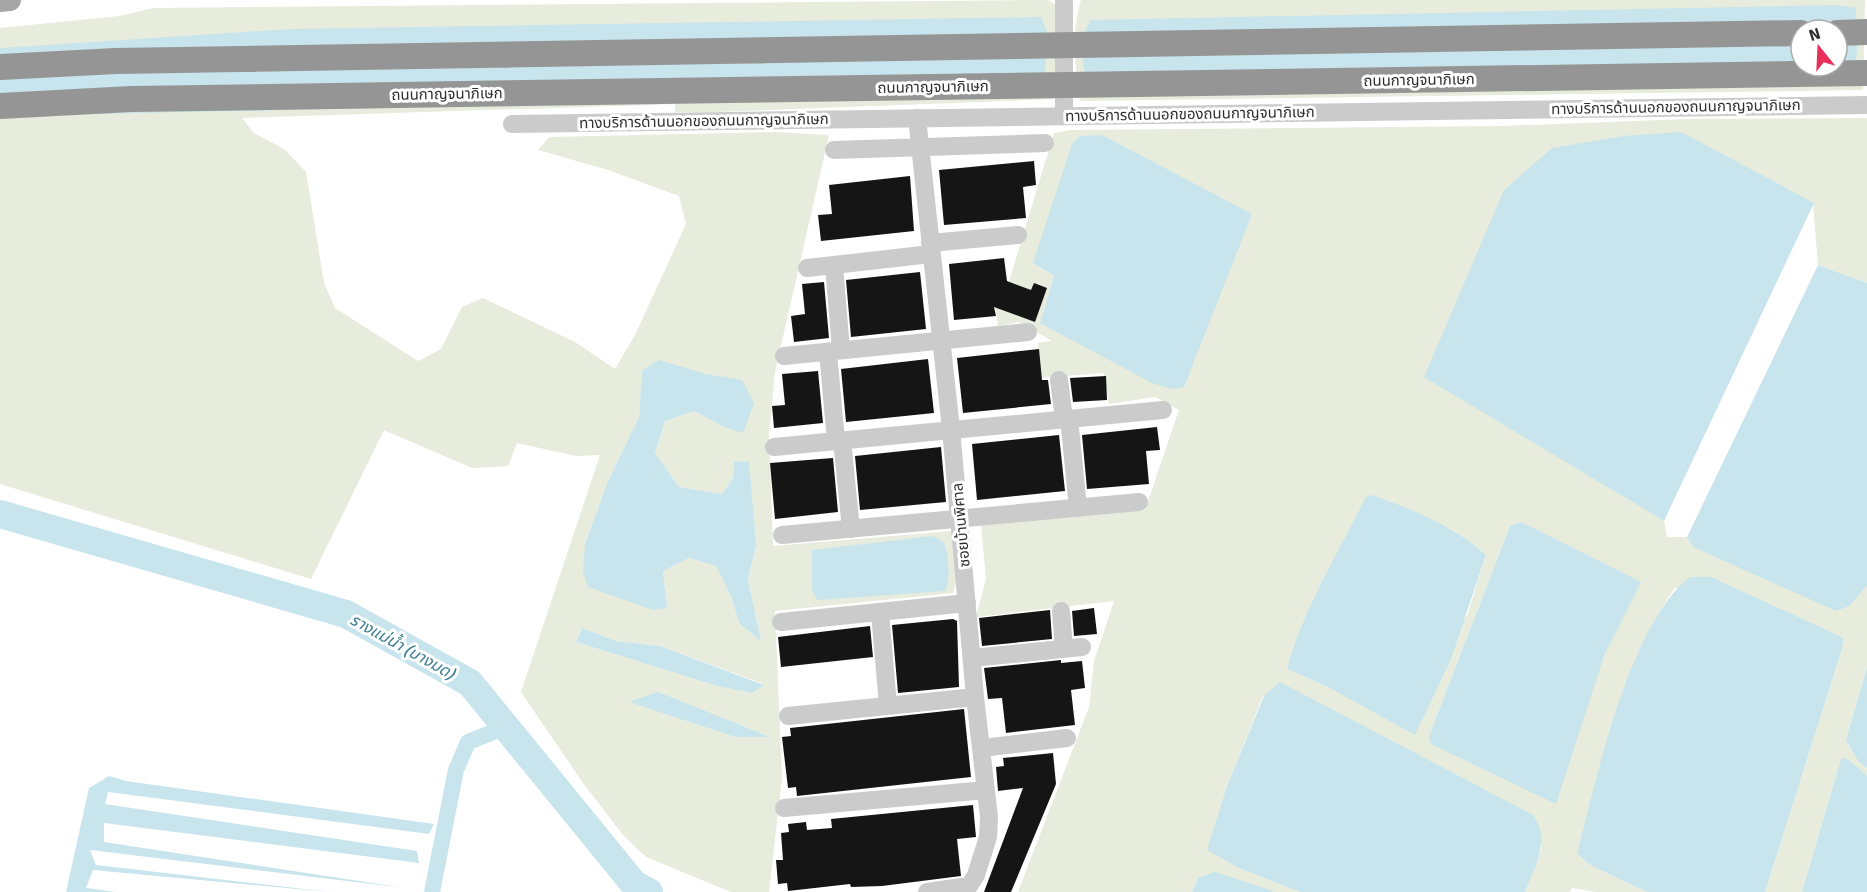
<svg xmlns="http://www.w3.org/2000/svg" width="1867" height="892" viewBox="0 0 1867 892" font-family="Signika,'Noto Sans Thai',sans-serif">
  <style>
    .green { fill: #e7ecdc; fill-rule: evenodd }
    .water { fill: #c8e4ec; fill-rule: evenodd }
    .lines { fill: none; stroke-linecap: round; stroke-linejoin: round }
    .canal { stroke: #c8e4ec; stroke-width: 16 }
    .river { stroke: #c8e4ec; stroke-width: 28 }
    .building { fill: #151515 }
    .minor { stroke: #cbcbcb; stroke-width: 18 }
    .major { stroke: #a6a6a6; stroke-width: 22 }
    .highway { stroke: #959595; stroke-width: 26 }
    .highway-bridge { stroke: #959595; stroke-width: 26 }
    .labels { text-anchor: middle; stroke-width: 6; stroke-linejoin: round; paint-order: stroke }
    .street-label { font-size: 15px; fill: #2e2e2e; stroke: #fff }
    .water-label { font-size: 16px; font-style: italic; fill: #3b7e92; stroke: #fff }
  </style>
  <rect width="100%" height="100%" fill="#fff"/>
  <path class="green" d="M1035,0H1048L1055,4L1059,25L1054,99L716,112H675V104L242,118L254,133L284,149L306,172L324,283L335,308L418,361L441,349L462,307L483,298L575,342L615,369L635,335L686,224L679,196L608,170L538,150L549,137L775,132L829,135L775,372L769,434L773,546L952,531L957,578L953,593L775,611L782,778L769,892H731L646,857L623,835L583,783L521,692L600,455L576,456L517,443L508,466L472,468L384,430L311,579L0,484V28L120,16L153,8ZM642,370L706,374L742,381L724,427L694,411L664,421L655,453L679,487L722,494L733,478L734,462L756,545L748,579L761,640L739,623L731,596L716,566L689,558L663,571L667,608L585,544L608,481L639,417ZM582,628L616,641L660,646L764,684L714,685L576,642ZM630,702L719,717L768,736L735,737Z
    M1081,0H1865L1863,90L1080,101C1075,67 1071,33 1081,0ZM1801,30H1837V66H1801Z
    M1867,118V283L1818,265L1813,203L1424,376L1664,521L1667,537H1687L1693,547L1849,606L1867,586V667L1846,740L1858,761L1867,768V776L1846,759H1841L1802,892H1765L1841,652L1844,638L1775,608L1675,588C1620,665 1602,763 1577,853L1590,865L1647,892H1596L1572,888L1570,892H1525L1542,847L1263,696L1227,786L1208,850L1239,868L1300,892H1274L1198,878L1192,892H1018L1089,707L1094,661L1114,601L976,617L986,579L981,525L1145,510L1179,410L1155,397L1109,404L1104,373L1040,378L1038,343L1052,341L1019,322L998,326L993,287L1008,285L1054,133L1070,130L1502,126L1687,119ZM1252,214L1040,323L1054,276L1033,263ZM1366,498C1408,509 1453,524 1486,555L1467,616L1328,687L1287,669C1303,609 1338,553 1366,498ZM1510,526L1640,582L1604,656L1591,691L1429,736Z"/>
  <path class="water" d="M1836,5L1856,8L1857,51L1853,81L1090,94C1084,68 1075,43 1091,20ZM1801,30H1837V66H1801Z
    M1041,17L1048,34L1043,94L0,116V48L292,29Z
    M1681,132L1814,203L1664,521L1424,377L1504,190L1552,148L1623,136Z
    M1102,135L1252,214L1184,387L1172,389L1152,383L1040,323L1054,276L1033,263L1072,144L1080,136Z
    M1818,265L1867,283V586L1849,606L1836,611L1693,547L1687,537Z
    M659,360L706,374L742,380L754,403L743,433L724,427L694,411L665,421L655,453L679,487L722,494L733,478L734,462L749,461L756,545L748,579L761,641L739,623L731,596L716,566L689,558L663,571L667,608L653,610L588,587L583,572L585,544L608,481L639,417L642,370Z
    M1372,495C1411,509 1455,526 1486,555L1451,659L1415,735L1328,687L1287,669C1303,609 1338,553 1366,497Z
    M1521,522L1641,582L1604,656L1556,804L1431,744L1429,736L1510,526Z
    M933,536L944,542C949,558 950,574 946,591L817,600L812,590V550Z
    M1690,577H1711L1844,638L1841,652L1765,892H1647L1590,865L1577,853C1597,778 1629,624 1690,577Z
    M582,628L616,641L660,646L764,685L752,693L714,685L576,642Z
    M1867,667V768L1858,761L1846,740Z
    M1280,682L1533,815C1551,840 1535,866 1525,892H1300L1239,868L1207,850L1227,786L1264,696Z
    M658,692L770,737H735L629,702Z
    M1846,758L1867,776V892H1802L1841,759Z
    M109,776L126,781L434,824L429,834L108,792L105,804L417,851L419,863L104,823V842L405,888L90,850L96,865L330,892L93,870L86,888L116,892H66L89,788Z
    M1215,872L1267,889L1274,892H1192L1198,878Z"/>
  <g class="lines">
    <path class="canal" d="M432,892L456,770L468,742L506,727"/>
    <path class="river" d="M0,514L346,614L470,683L634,884L649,892"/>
  </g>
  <path class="building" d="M1034,161L1036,185L1023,187L1026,218L944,225L939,170Z
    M910,176L914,231L821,241L818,215L832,214L829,185Z
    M1004,258L1007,281L1031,290L1034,283L1047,288L1035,322L994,307L996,316L954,320L949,264Z
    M920,272L926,329L851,337L846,280Z
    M824,282L829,338L794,342L791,316L805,314L802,284Z
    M1039,349L1042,380H1048L1051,404L963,413L957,358Z
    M928,359L934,413L846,422L841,369Z
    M818,371L823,423L774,428L772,406L785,405L782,374Z
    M1106,376L1107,400L1073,402L1070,378Z
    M1157,427L1160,450L1146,451L1149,484L1087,489L1082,435Z
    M1059,435L1065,491L977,500L972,444Z
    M941,447L946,502L860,510L855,456Z
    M833,458L838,512L775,519L770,463Z
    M1094,608L1097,634L1074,636L1072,611Z
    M1050,610L1052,639L982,646L979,618Z
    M953,619L957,621L959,687L898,693L892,625Z
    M870,626L873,657L781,667L778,637Z
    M1061,660V663L1082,661L1085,688L1071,690L1075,725L1006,733L1002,698L988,699L984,668Z
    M964,709L971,777L797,796L796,787L788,788L782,737L791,736L790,728Z
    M1053,753L1056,784L1011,892H984L1023,788L998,791L996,767L1004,766L1003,758Z
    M973,805L976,837L957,839L961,876L882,886L851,887L850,884L788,891L787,883L778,884L776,860H783L781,833L789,832L788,824L806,822L807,830L832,828L831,819Z"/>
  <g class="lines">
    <path class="minor" d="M1064,0V116
      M917,118L951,429L975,697L989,817L988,837L976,875L969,886L927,892
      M512,124L1867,105
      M834,150L1045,143
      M930,243L1018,235
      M834,265L841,350
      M807,268L931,254
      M828,352L836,441
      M784,356L1028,332
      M1059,380L1064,419
      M1069,418L1078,508
      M842,440L851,529
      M774,447L1163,410
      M782,535L1139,502
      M1061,611L1064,649
      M880,612L888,706
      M781,622L967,603
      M972,658L1082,647
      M788,716L975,697
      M982,748L1067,738
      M784,808L986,790"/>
    <path class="major" d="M0,1L10,0"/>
    <path class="highway" d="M1837,33L1867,32"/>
    <path class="highway-bridge" d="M0,67L116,61L1801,33
      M0,106L131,99L1867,73"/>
  </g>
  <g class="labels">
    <g class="street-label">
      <text transform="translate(1419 80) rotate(-1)" y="5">ถนนกาญจนาภิเษก</text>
      <text transform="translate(933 87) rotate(-1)" y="5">ถนนกาญจนาภิเษก</text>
      <text transform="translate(447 94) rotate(-1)" y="5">ถนนกาญจนาภิเษก</text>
      <text transform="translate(1676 107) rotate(-1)" y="5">ทางบริการด้านนอกของถนนกาญจนาภิเษก</text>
      <text transform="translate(1190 114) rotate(-1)" y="5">ทางบริการด้านนอกของถนนกาญจนาภิเษก</text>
      <text transform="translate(704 121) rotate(-1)" y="5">ทางบริการด้านนอกของถนนกาญจนาภิเษก</text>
      <text transform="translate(961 525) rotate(-95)" y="5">ซอยบ้านพิศาล</text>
    </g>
    <g class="water-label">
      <text transform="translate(403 646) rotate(29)" y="6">รางแม่น้ำ (บางมด)</text>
    </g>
  </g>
  <g transform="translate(1819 48) rotate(342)"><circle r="28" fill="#ffffff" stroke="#ababab" stroke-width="1.5"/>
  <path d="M0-4.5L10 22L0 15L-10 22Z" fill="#e72f59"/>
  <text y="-9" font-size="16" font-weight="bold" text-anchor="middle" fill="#2e2e2e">N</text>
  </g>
</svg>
